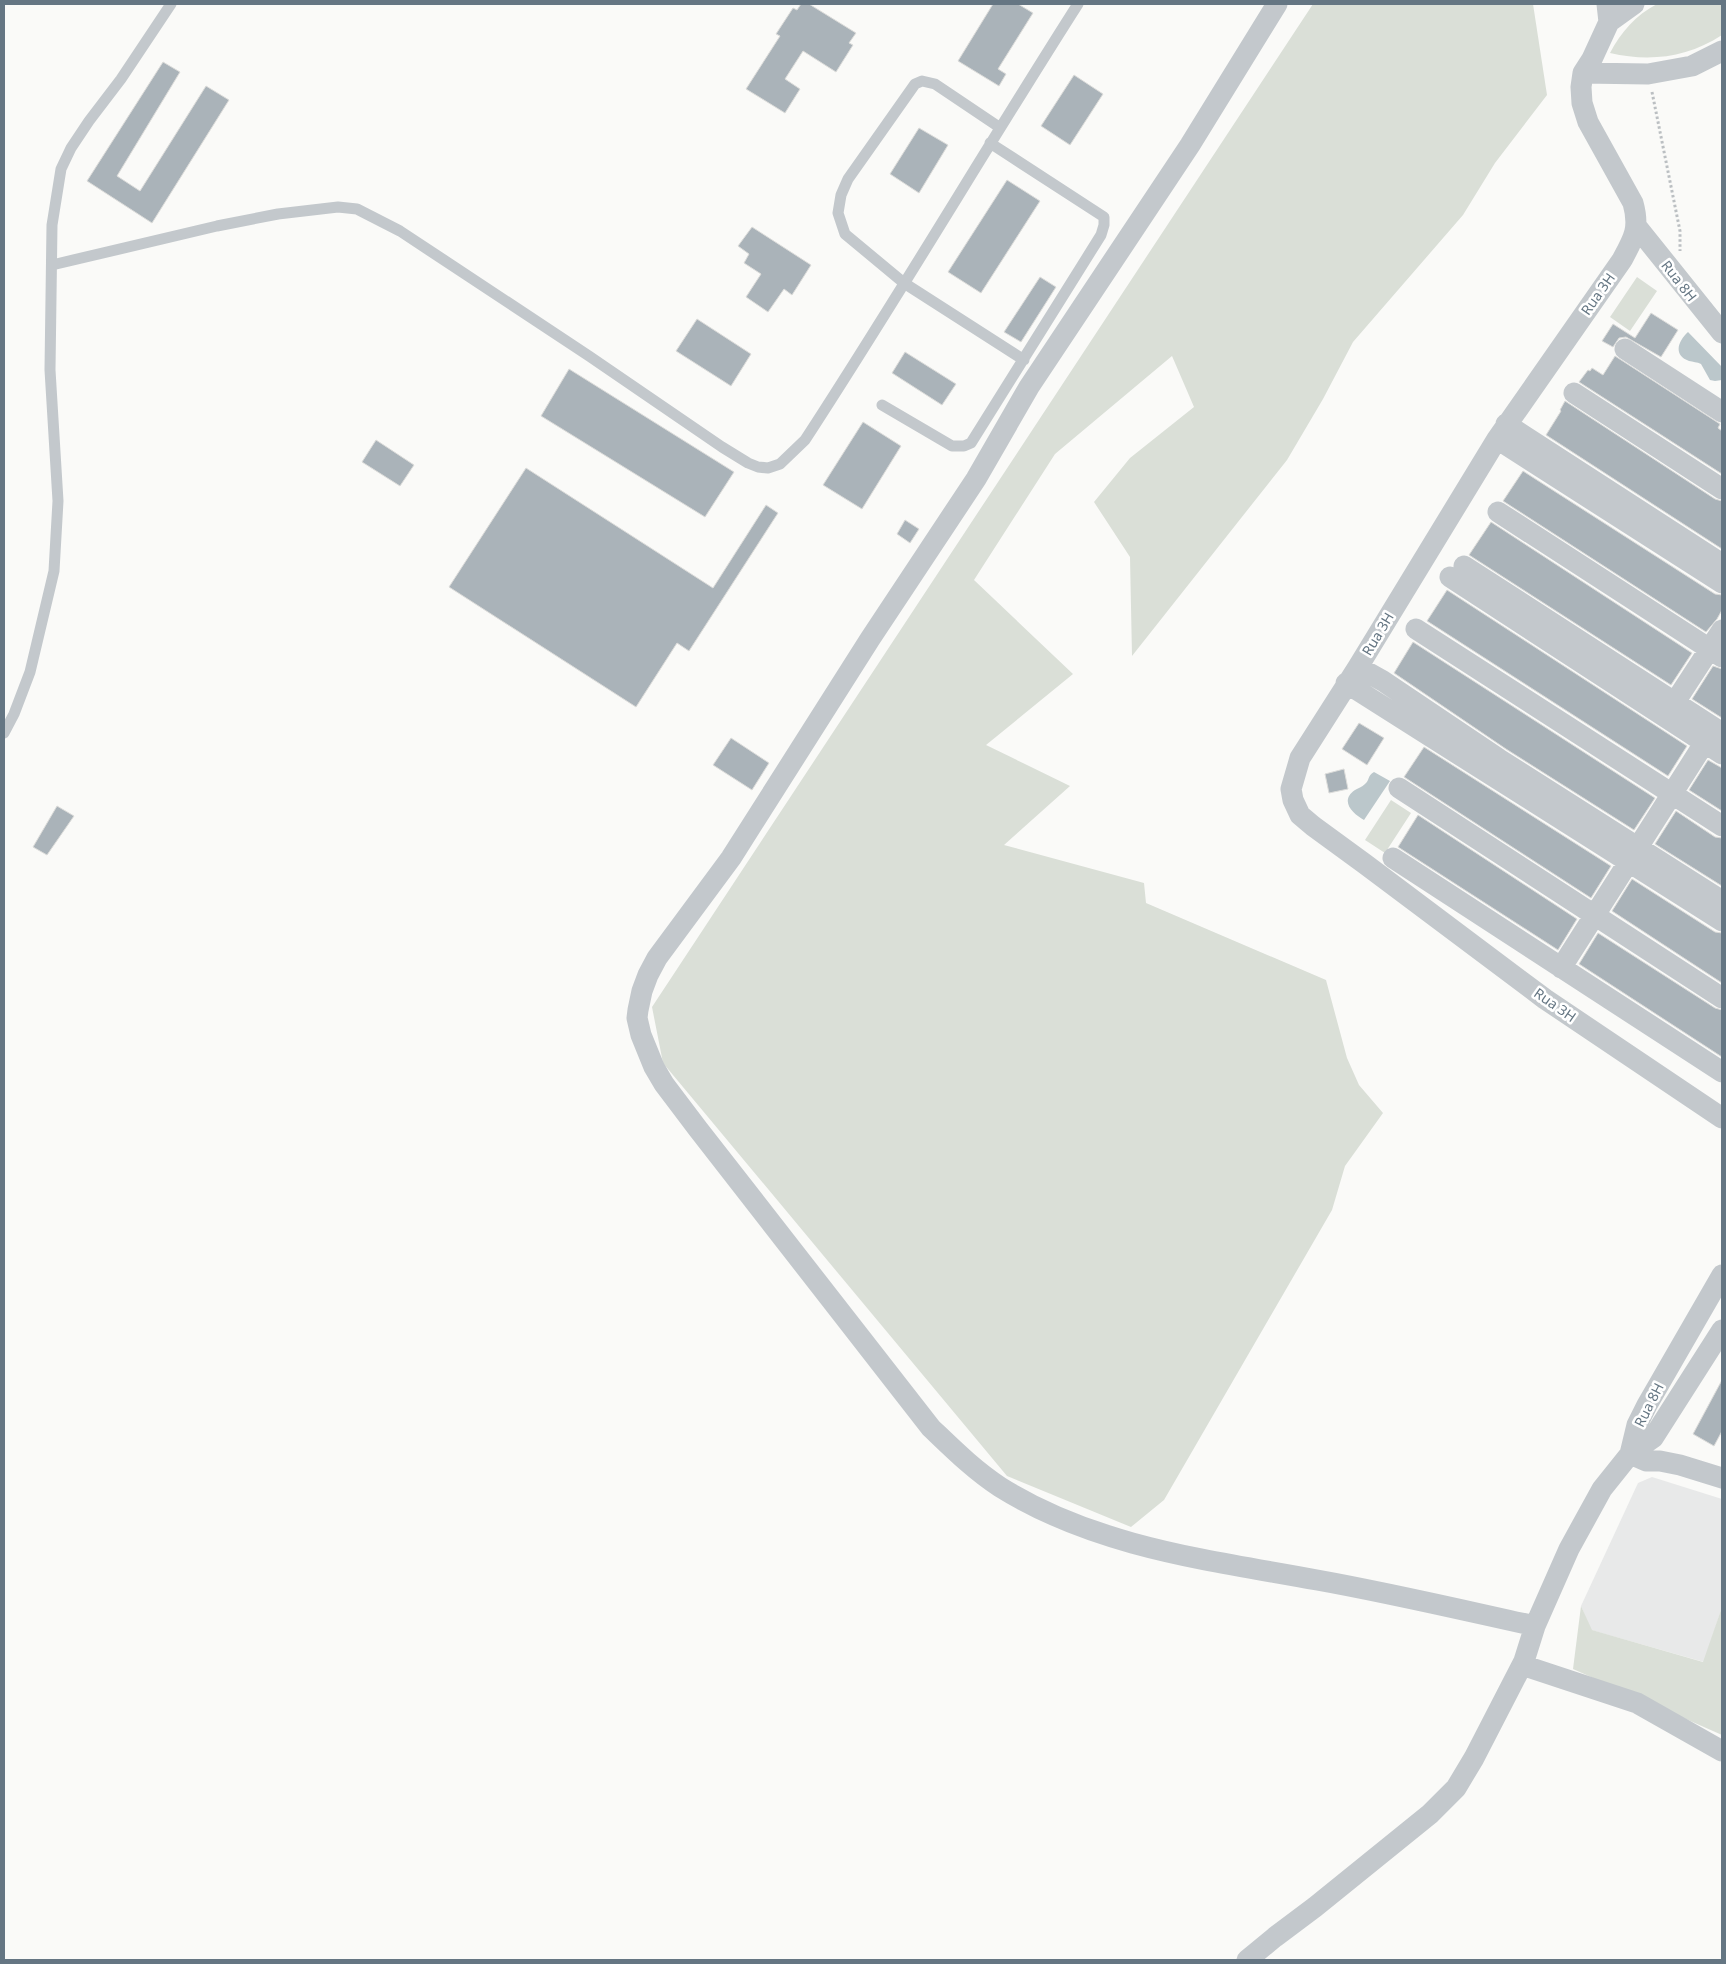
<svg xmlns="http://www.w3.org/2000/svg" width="1726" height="1964" viewBox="0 0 1726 1964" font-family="'Noto Sans',sans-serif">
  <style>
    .built { fill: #e8e9e9 }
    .green { fill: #dadfd7 }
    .water { fill: #bbc7cb }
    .building { fill: #aab3b9; stroke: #dcdcda }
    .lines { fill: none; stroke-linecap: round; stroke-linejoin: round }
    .path { stroke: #bbbfc2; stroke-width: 3; stroke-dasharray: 2.5 2.5; stroke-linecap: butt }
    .service { stroke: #c3c8cc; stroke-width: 11 }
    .minor { stroke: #c3c8cc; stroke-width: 21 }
    .labels { text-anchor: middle; stroke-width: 5; stroke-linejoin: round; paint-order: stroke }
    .street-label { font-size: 14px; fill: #657683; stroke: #fff }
  </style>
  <rect width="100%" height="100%" fill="#fafaf8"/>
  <path class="built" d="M1652,1477L1722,1499V1607L1704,1662L1591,1630L1581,1606L1638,1483Z"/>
  <path class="green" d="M1313,4H1533L1547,95L1495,163L1463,215L1353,342L1323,399L1287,460L1132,656L1130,557L1094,502L1130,458L1194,407L1172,356L1055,454L974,580L1073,674L986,745L1070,786L1004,845L1144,883L1146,903L1326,980L1347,1058L1359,1085L1383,1113L1345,1166L1332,1210L1164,1500L1131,1527L1007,1476L663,1063L652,1007Z
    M1657,4H1722V35C1687,58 1649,62 1610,53C1621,32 1636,15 1657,4Z
    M1637,277L1657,291L1630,331L1610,317Z
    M1391,800L1411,813L1385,853L1365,840Z
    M1581,1606L1592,1630L1703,1662L1722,1607V1735L1573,1669Z"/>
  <path class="water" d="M1688,332L1722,367V380L1715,381L1710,380L1701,364C1697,362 1693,362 1689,361C1672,355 1679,340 1688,332Z
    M1374,772L1390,781L1364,820C1353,814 1339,801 1355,790C1358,788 1362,787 1365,784C1370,780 1367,776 1374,772Z"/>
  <path class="building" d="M801,4H809L856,33L849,43L853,45L836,72L803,51L785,79L800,89L785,113L746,89L780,36L776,34L793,8L797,10Z
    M993,4H1018L1033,13L998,69L1006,74L999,86L958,61Z
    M163,62L180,72L117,176L140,191L206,86L229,100L152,223L87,181Z
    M1074,75L1103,94L1070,145L1041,126Z
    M919,128L948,145L919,193L890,174Z
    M1007,180L1040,201L981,293L948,272Z
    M752,227L811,265L792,295L784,289L768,312L746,297L761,274L744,263L749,254L738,246Z
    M1040,277L1056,287L1021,342L1004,332Z
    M1651,313L1678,330L1661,357L1626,337L1619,338L1613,347L1602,341L1613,324L1635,338Z
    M697,319L751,354L731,386L676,351Z
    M905,352L956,384L942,405L892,373Z
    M1615,356L1720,424L1718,428L1722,431V474L1579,382L1588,370L1590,371L1592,368L1603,375Z
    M569,369L734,472L705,517L541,416Z
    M1565,401L1715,499L1722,501V549L1546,435L1561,411L1560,410Z
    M863,422L901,446L862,509L823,485Z
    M376,440L414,465L400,486L362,462Z
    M526,468L713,588L766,505L778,513L689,651L677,643L636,707L449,587Z
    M1523,471L1715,594L1722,595V610L1717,619L1706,632L1503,501Z
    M905,520L919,529L910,543L897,534Z
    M1491,522L1692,653L1671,685L1469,555Z
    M1447,590L1687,746L1668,776L1427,621Z
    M1413,642L1655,798L1634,830L1506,749L1394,673Z
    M1713,666L1722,669V718L1692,699Z
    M1359,723L1384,738L1367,765L1342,749Z
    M731,738L769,763L752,790L713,765Z
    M1424,747L1611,866L1591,898L1404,777Z
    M1708,760L1722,768V811L1689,790Z
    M1344,769L1348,789L1329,793L1325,774Z
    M57,806L74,816L47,855L33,847Z
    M1676,811L1715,837L1722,838V886L1655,844Z
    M1418,815L1577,919L1558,950L1398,847Z
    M1632,879L1715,932L1722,933V983L1612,911Z
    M1598,933L1715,1008L1722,1010V1057L1579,964Z
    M1722,1380V1431L1714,1446L1693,1434Z"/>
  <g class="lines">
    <path class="path" d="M1652,92L1680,231V251"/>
    <path class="service" d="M999,127L935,84L922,81L915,84L848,179L841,195L838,213L845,234L904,283L1024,360
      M52,265L217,226L278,214L338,207L357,209L400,231L589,356L722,447L748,463L758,467L768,468L780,464L805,440C899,296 986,148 1078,4
      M882,405L952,446H964L971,443L1101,235L1104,225V217L990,143
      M4,733L14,714L30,672L54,571L58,501L50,370L52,225L61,169L71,148L89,121L121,79L171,4"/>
    <path class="minor" d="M1277,4L1190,145L1029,387L976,479L870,639L731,858L657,958L648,975L642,991L638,1010L637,1018L641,1035L654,1067L664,1084L698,1129L931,1428C953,1449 974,1470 1000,1487C1096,1547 1208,1560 1317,1580C1390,1593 1462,1610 1535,1626
      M1607,4L1609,22L1592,59L1583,73L1581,87L1582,103L1588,122L1633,203C1640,228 1634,238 1622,260L1497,439L1358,667L1300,758L1291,789L1293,800L1300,815L1313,826L1365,864L1545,999L1722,1118
      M1609,22L1634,4
      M1583,73L1648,74L1692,66L1722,51
      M1637,227L1722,333
      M1625,349L1722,412
      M1574,393L1722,489
      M1506,424L1722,564
      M1497,439L1722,583
      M1498,512L1722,657
      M1464,566L1722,733
      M1450,577L1722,754
      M1416,629L1722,826
      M1358,667L1383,681L1499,759L1722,901
      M1346,683L1722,921
      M1675,702L1722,630
      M1399,788L1722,998
      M1393,858L1722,1072
      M1561,968L1705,742
      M1630,1454L1637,1425L1647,1405L1722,1275
      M1630,1454L1646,1461H1660L1680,1465L1722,1478
      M1522,1665L1637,1703L1722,1751
      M1247,1960L1275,1937L1315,1907L1430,1814L1456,1788L1474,1758L1524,1661L1535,1626L1569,1549L1602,1489L1630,1454L1653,1438L1722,1330"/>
  </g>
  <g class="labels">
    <g class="street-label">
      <text transform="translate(1679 281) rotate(52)" y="5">Rua 8H</text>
      <text transform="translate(1598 294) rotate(-55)" y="5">Rua 3H</text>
      <text transform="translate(1378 634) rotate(-59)" y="5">Rua 3H</text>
      <text transform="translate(1555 1005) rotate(35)" y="5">Rua 3H</text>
      <text transform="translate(1649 1405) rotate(-63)" y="5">Rua 8H</text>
    </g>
  </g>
  <rect width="1726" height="1964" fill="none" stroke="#657683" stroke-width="10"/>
</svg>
